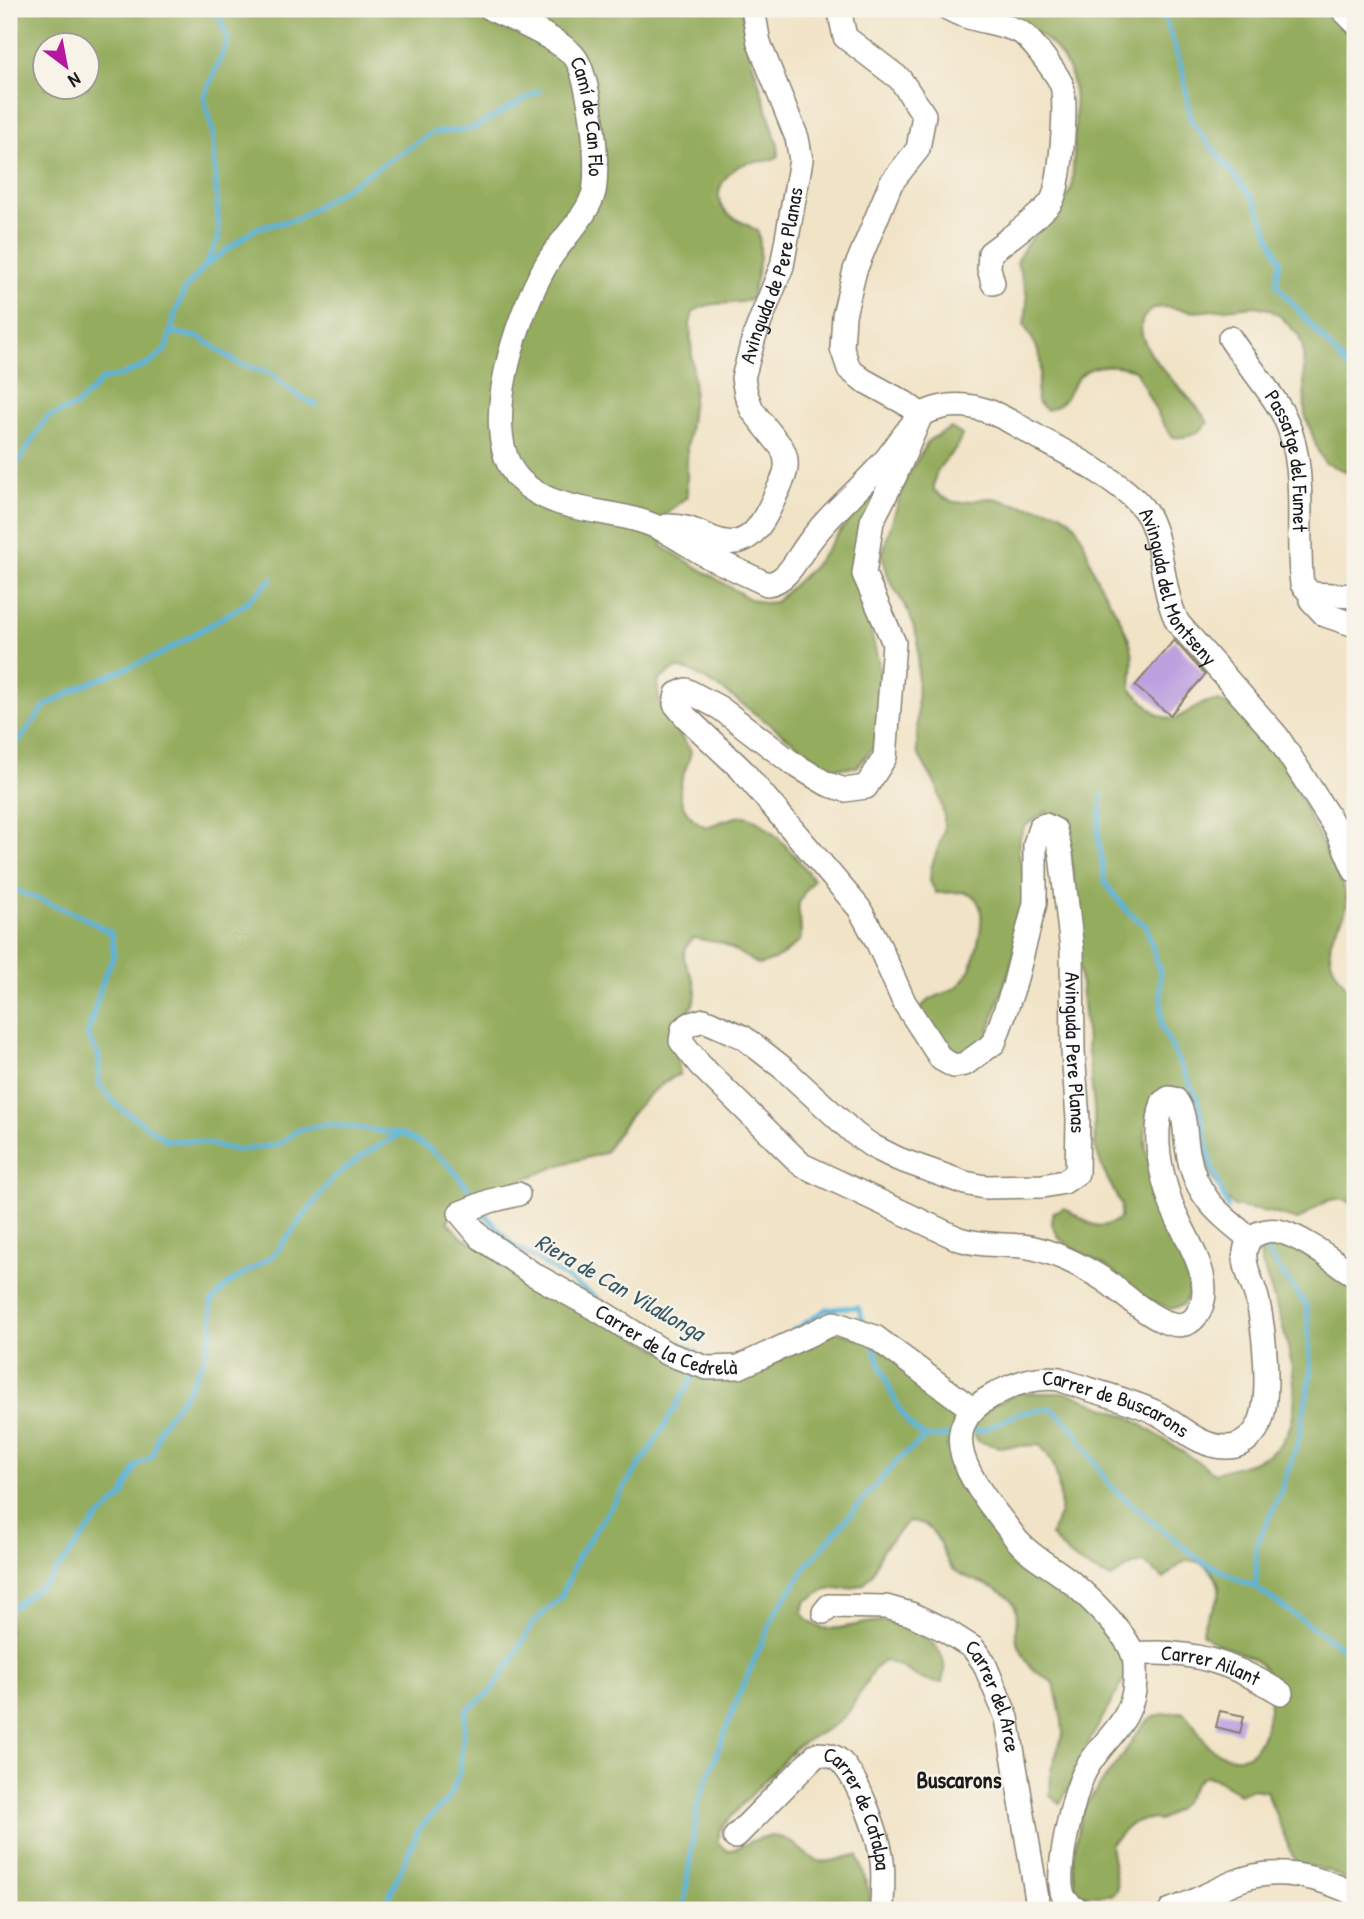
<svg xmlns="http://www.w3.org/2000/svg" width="1364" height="1919" viewBox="0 0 1364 1919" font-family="'Patrick Hand',sans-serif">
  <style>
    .forest { fill: #94ac5d; stroke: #58643c; stroke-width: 2; fill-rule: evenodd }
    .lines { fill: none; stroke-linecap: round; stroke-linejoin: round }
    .stream { stroke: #5cb4d9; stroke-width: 5 }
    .building { fill: #bc9fdf }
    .minor-casing { stroke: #868071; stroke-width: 26 }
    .minor { stroke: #fff; stroke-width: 23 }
    .labels { text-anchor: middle; stroke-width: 5; stroke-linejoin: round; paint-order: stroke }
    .street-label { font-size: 21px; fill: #1c1c1c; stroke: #f7f3e8 }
    .water-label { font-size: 23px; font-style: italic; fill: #365968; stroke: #f7f3e8 }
    .neighbourhood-label { font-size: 23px; font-weight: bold; fill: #1c1c1c; stroke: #f7f3e8 }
  </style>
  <rect width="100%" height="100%" fill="#f7f3e8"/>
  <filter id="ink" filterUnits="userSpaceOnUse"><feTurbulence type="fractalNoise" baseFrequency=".0143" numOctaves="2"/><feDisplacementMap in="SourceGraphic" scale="14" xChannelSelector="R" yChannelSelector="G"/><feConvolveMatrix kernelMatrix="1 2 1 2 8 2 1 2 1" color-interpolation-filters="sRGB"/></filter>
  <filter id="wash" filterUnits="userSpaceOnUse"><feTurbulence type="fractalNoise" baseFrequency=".00686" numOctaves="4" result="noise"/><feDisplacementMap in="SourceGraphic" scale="28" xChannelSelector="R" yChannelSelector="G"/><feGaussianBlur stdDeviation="1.57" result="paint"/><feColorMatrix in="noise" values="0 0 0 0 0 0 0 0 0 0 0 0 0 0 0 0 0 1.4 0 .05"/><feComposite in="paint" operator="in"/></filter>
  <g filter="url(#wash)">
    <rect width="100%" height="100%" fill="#f1e3c6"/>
    <path class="forest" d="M9,9H741L749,51L778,145L779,156C766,164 760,160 747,163C728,168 709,193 725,211C733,220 749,224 758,232C764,254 756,277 751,299C730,308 713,298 693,312L690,324L694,390L687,448V497L664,516L662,546L750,599L763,603L775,602L785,593L813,567L861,504L879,486L859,584L881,672L877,736L873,748L857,767L829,768L723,690L690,671L677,668L667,674L658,682C655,710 677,729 691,751C689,762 685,769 682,779C675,800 687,818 706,827C717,824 732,816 744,816C763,816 803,864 813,880C789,913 802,904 801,939C789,952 776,961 759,965L722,943L693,938C671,960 696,969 696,993C696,1007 683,1014 678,1026C671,1042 679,1058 680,1074C648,1088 622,1124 605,1153L563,1164L461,1204L447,1221L459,1235L565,1299L705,1374L734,1380L836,1332L870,1341L959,1405L954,1429L947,1447L980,1500L1107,1630L1125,1665V1678L1088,1744L1073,1781L1060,1803L1050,1796L1051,1770L1063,1734L1062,1721L1054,1683C1037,1672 1029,1670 1021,1650C1019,1645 1016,1640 1016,1635C1015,1623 1020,1614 1013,1603C1004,1588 972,1582 957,1572C937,1559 947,1524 908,1521L882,1550L872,1574L864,1584L852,1588L827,1589L806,1601L802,1612C808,1620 813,1626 823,1628C843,1631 863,1621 883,1621C892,1621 901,1625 909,1629C932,1640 951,1653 942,1682C917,1685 909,1665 884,1661L874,1669L848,1713L839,1722L796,1747L728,1820L720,1830L717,1842L728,1851C741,1848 752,1839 765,1837C795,1832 799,1856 819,1861C831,1864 845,1856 858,1855L870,1895V1910H9ZM46,46H88V88H46Z
      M988,9H1326L1355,42V475L1325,463L1318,451L1305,414L1303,348L1299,336L1281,317L1268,309L1255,306L1195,312L1167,307L1152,308C1148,312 1144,316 1142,321C1133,353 1195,396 1208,423C1197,435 1189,438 1173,437C1159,422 1146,389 1135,370C1120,365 1094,362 1081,375C1066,390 1071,403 1047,410L1037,402C1036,391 1038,384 1040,374C1043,354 1034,341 1024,325C1030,295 1027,292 1017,263C1027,232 1060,218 1072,187C1076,91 1093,48 988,9Z
      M951,428L962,435C955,459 932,462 934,490C953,509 966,501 989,498C998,498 1006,502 1015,504C1037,510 1057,504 1074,524C1088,542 1088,564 1099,583C1111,604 1127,627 1132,651C1134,663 1131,677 1131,689L1158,715L1173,720L1206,702L1219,701L1242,713L1278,752L1346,893C1351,923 1329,924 1330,952C1331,973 1350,986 1355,1005C1359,1018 1355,1044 1355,1059C1355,1107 1355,1156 1355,1204C1328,1191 1320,1207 1298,1220L1273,1213L1234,1206L1224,1197L1210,1174L1193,1108L1187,1096L1175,1088L1161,1089C1145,1105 1144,1128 1146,1150L1189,1281V1294L1183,1305L1171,1309L1148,1299L1106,1266L1069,1246L1059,1238L1052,1224L1053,1212L1064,1208C1086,1219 1096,1236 1120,1218L1121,1205L1103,1170L1095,1146L1094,1108L1079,966L1070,839L1058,816L1046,811L1024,827L1020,838L1019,851L1025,889L1019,941L986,1040L962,1055L950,1054L918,1012C929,994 943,997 959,985C973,974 985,924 980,907C979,903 976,900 975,897L963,892L936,893L930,881L931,868L944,831V816L937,787L917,752L918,640L909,613L889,579L882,554L905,480L929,440Z
      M1279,1235L1355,1283V1884L1329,1871L1295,1862L1266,1791L1251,1789L1240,1794L1218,1780L1206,1776C1192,1780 1192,1792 1183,1802C1177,1810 1167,1816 1159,1820C1131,1816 1129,1828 1110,1844L1117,1887L1115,1892L1110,1895H1081L1075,1885L1073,1858L1082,1810L1131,1743C1142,1720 1157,1712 1182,1712C1201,1726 1200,1749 1227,1756C1235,1758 1246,1758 1252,1752C1267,1740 1276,1688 1266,1671C1255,1652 1219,1650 1202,1633C1203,1615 1212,1614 1218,1599C1223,1585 1213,1569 1200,1563C1184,1555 1175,1569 1164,1579L1144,1563L1133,1565L1111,1578C1085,1569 1068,1556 1051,1536C1053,1526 1056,1523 1059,1515C1063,1507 1057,1472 1053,1464C1050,1457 1045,1451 1040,1445L999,1447L977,1441L971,1427L974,1416L1017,1393H1069L1131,1418L1215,1473C1230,1468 1247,1465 1262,1458C1328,1427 1276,1310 1261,1260L1260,1247L1267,1237Z"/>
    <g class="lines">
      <path class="stream" d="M1157,9L1166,21L1183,72L1191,121L1255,201L1280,260L1276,284L1355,376
        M206,265L257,228L297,219L432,133L472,129L539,91
        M171,332L201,338L239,364L270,373L295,394L316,405
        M9,477L47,417L76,406L103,379L120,376L152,362L167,348L175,314L185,289L204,267L219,237L213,131L204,98L228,40L216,9
        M9,754L45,706L82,686L159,655L242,606L272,579
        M1102,796L1098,835L1105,883L1127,911L1146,926L1160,972L1162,1028L1197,1098L1212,1167L1228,1208
        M9,882L16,890L81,916L111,933L114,955L104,977L87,1036L99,1056V1084L116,1105L167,1140L193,1141L237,1150L278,1145L298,1130L328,1124L402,1134L425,1146L447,1163L469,1189L476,1202
        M481,1210L512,1244L598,1298
        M646,1327L696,1352
        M792,1331L827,1309L858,1307L865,1326
        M874,1348C884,1372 900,1429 926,1436C935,1439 946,1436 954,1434
        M967,1432L983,1430L1020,1413L1052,1408L1072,1427L1110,1486L1148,1518L1201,1561L1256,1588L1355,1657
        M1256,1588V1546L1279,1496L1299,1439L1311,1374L1307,1307L1260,1242
        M9,1610L49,1580L97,1519L122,1497L136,1466L152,1456L160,1427L188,1390L205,1357L213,1328L211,1303L228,1284L274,1255L333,1178L363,1155L401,1134
        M383,1910L420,1827L448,1799L459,1774L466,1711L491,1691L513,1659L532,1624L561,1597L578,1556L653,1445L697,1370
        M683,1910L698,1803L739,1695L774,1615L808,1564L874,1487L899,1459L927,1436"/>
    </g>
    <g id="blocks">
      <path class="building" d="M1174,640L1205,675L1170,715L1135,686Z
        M1220,1711L1244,1716L1240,1733L1216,1727Z"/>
    </g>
  </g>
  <g filter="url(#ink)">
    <use href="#blocks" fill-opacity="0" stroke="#868071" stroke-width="2"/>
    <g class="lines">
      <defs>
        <g id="minor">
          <path id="s1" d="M491,9C513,19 559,39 574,56C590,74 601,172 593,195C584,221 559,241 546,265C518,313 475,434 520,480C556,516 616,507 659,528C676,536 692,548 709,557C728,566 748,575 767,584C787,582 796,560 807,545C827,516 856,493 879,467C894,452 904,432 919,417C927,410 938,408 948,406C984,402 1011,422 1041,439C1071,455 1126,484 1145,511C1164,538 1160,589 1178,623L1277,736L1337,830L1355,871"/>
          <path d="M839,9L845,37L900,79L924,115L918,149L891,183L855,270L844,315L842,348L849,369L863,380L905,403L921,415"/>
          <path d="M949,9C972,22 998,21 1020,32C1029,36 1059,76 1062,86C1067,103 1061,188 1051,202C1043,214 1004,242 990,253L989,268L993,283"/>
          <path d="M1342,9L1355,22"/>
          <path id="s2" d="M1230,338C1245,362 1274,394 1285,418C1309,470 1295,529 1302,584L1311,594V600L1325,615L1355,625"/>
          <path id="s3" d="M921,415L895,476L872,521L864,574L894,643L885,757L866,787L845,790L827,784L792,763L720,708L686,690L677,694L675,704L686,717L741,769L859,908L877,941L904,1002L941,1059L954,1066L965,1064L994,1043L1014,986L1035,903V845L1040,827L1045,825L1055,830L1061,854L1072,950L1073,1051L1078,1119L1077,1173L1064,1182L1043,1186L985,1187L965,1183L898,1159L872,1146L855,1134L783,1068L743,1037L704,1020L690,1024L683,1029L681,1041L700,1065L802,1165L959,1239C981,1246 1000,1244 1022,1246C1050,1249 1083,1266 1106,1281C1125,1294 1175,1345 1196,1316C1220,1283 1184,1238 1172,1206C1160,1172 1152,1137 1163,1102L1169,1098L1175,1099C1187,1114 1184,1134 1188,1152C1195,1196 1218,1213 1250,1239"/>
          <path id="s4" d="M667,526C685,525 697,532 714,539C750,553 764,521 776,494C784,478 791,465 782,448L752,410L746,394L743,378L754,337L782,266L801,160L797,138L759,43L753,9"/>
          <path d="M1311,594L1355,596"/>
          <path id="s5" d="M518,1194L490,1201L460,1213L481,1238L533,1274L603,1313L666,1353L707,1368L739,1367L834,1323L875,1337L972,1409"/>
          <path id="s6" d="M824,1612L829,1606L886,1607L911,1614L943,1629L973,1648L984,1663L1007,1718L1038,1905"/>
          <path id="s7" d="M1133,1654C1192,1649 1232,1663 1281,1693"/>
          <path id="s8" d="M735,1837L817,1754C826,1754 834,1755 841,1762C859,1780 879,1836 882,1861C884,1877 882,1894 882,1910"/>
          <path id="s9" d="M1078,1910C1072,1907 1066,1902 1063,1895C1054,1874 1074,1792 1085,1771C1103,1737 1134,1724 1135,1680C1135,1672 1136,1661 1133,1654C1125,1631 1085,1593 1066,1578C1049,1565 1030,1556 1016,1539C986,1497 922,1434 992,1396C1012,1384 1035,1376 1059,1379C1090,1391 1125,1398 1155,1412C1178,1424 1198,1447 1226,1447C1240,1448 1253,1437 1259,1425C1272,1397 1264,1328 1257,1298C1253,1283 1241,1263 1246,1247C1251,1232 1269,1228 1282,1232C1308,1240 1332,1261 1355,1275"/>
          <path d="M1171,1910C1193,1903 1213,1891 1235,1882C1275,1865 1317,1876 1355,1894"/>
        </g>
      </defs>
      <use href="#minor" class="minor-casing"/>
      <use href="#minor" class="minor"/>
    </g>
  </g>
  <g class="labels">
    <g class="street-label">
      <text dy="7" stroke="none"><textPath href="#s1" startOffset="159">Camí de Can Flo</textPath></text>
      <text dy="7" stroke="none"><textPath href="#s4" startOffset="374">Avinguda de Pere Planas</textPath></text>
      <text dy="7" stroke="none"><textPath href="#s2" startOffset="140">Passatge del Fumet</textPath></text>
      <text dy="7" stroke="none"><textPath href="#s1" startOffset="1393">Avinguda del Montseny</textPath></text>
      <text dy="7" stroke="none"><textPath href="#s3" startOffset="1598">Avinguda Pere Planas</textPath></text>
      <text dy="7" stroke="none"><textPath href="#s5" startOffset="308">Carrer de la Cedrelà</textPath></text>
      <text dy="7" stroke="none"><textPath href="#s9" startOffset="751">Carrer de Buscarons</textPath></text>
      <text dy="7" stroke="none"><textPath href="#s7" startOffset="79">Carrer Ailant</textPath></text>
      <text dy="7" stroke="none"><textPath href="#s6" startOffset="215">Carrer del Arce</textPath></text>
      <text dy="7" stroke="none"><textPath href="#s8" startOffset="192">Carrer de Catalpa</textPath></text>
    </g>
    <g class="water-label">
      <text transform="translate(620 1287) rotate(30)" y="8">Riera de Can Vilallonga</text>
    </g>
    <g class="neighbourhood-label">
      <text x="959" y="1788">Buscarons</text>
    </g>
  </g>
  <rect width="1364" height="1919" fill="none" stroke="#f7f3e8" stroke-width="35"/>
  <g transform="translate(66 66) rotate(148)"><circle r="33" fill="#f7f3e8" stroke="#9f9d96" stroke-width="2"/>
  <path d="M0-5L12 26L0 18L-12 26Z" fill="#b5179e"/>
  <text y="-10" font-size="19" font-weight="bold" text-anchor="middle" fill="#1c1c1c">N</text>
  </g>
</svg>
